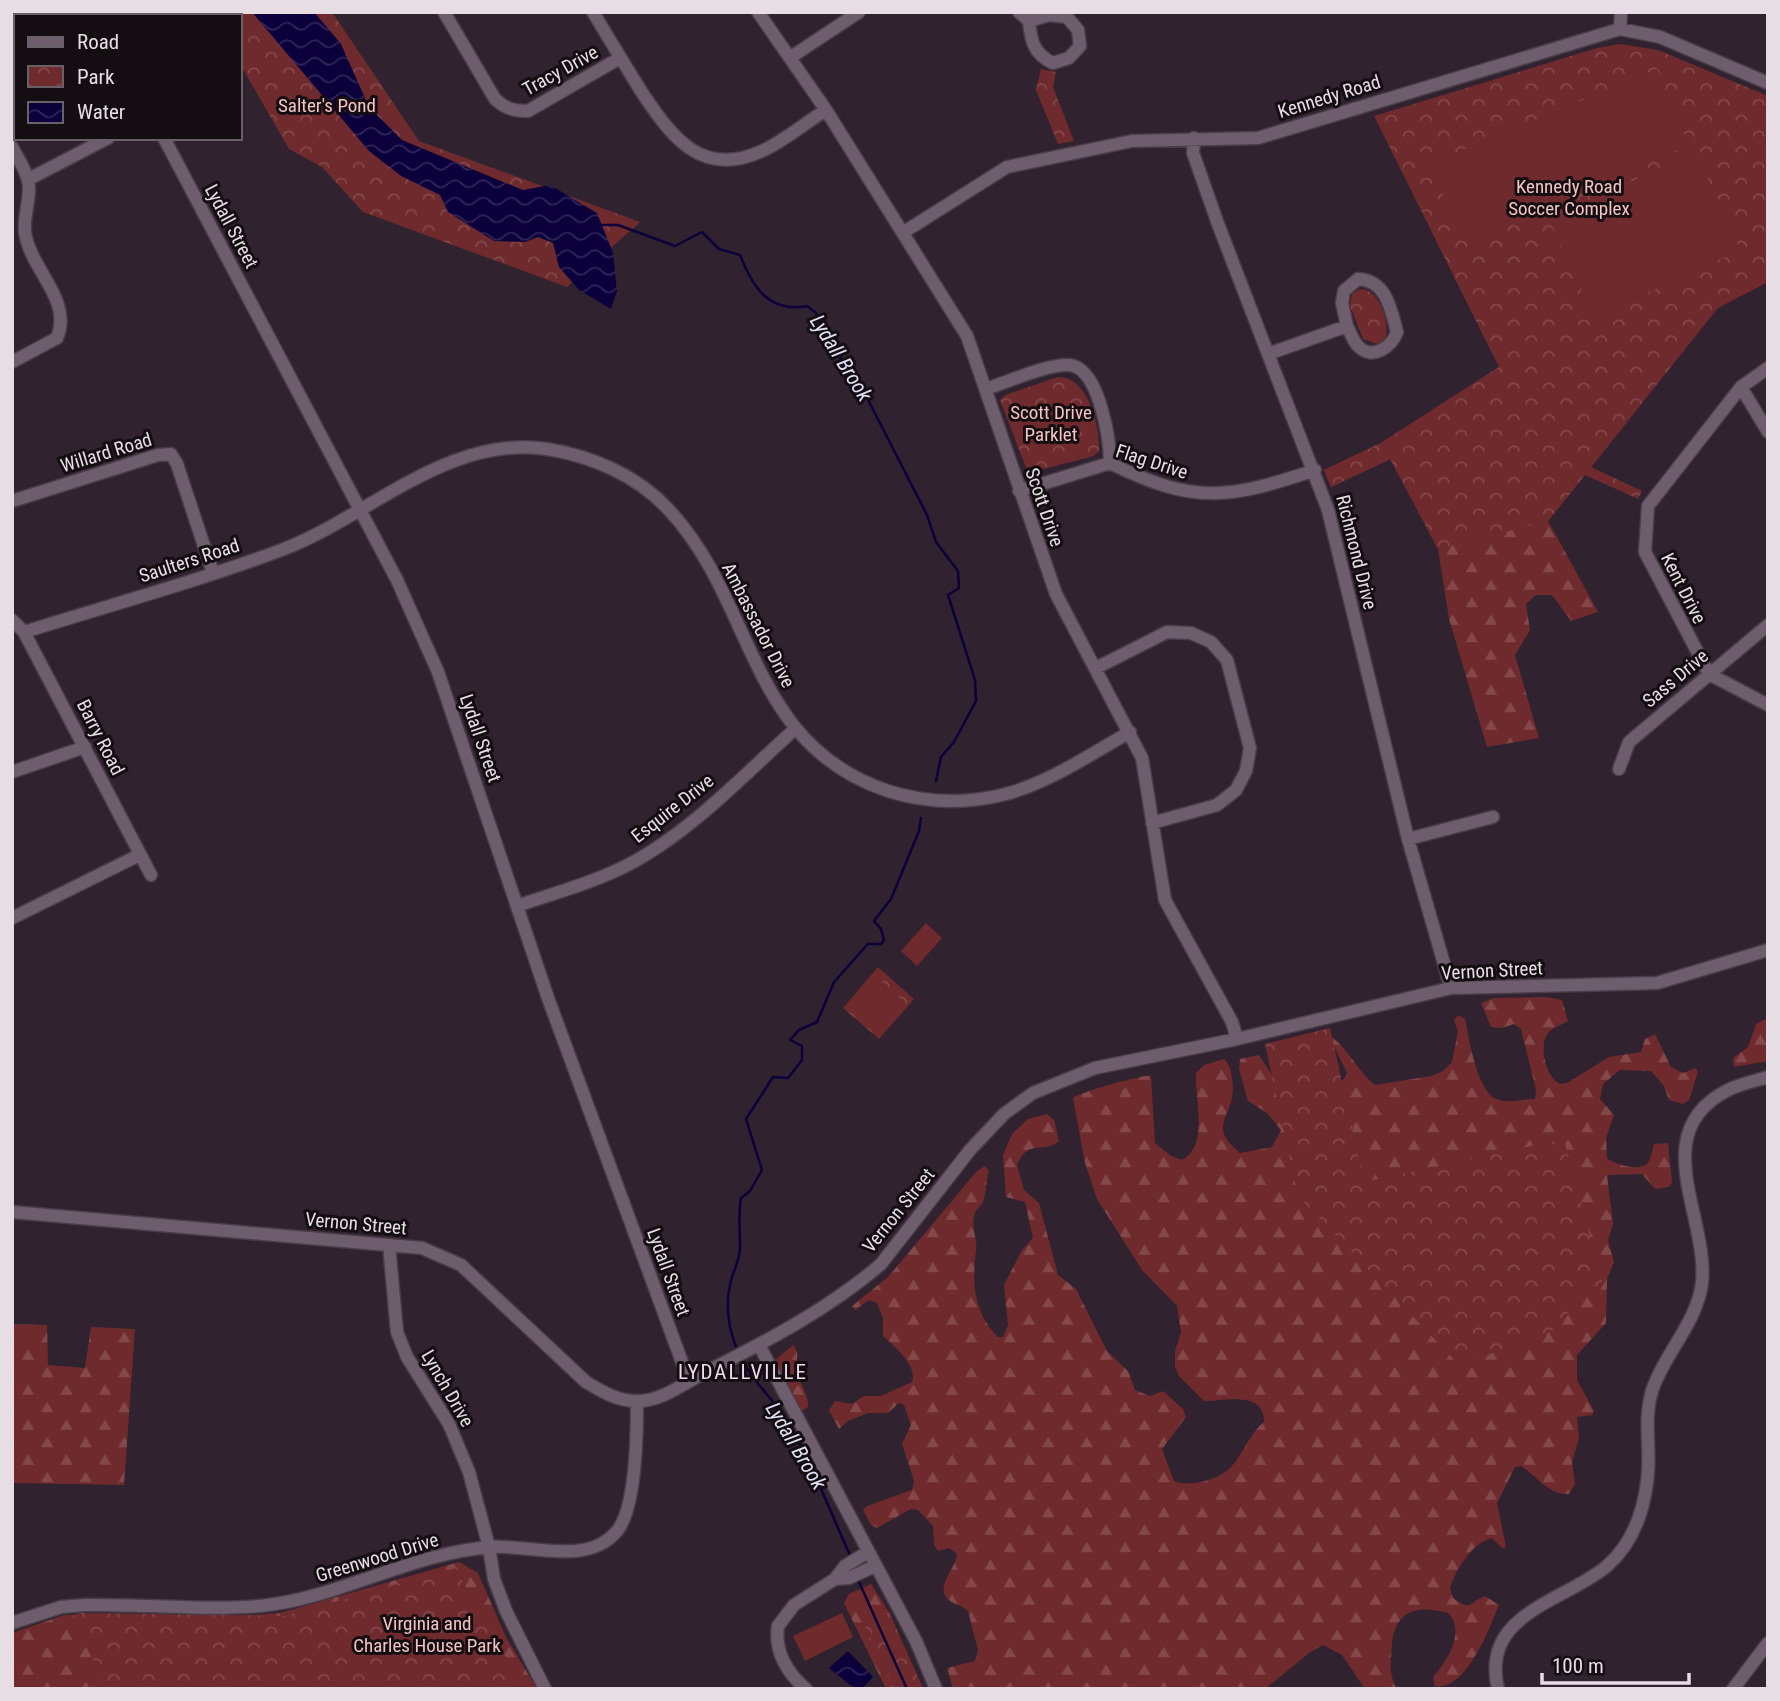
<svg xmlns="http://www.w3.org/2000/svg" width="1780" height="1701" viewBox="0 0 1780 1701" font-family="'Roboto Condensed',sans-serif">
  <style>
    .forest { fill: url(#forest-firs) }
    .park { fill: url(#park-crowns) }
    .pitch { fill: #6f2a2d }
    .water { fill: url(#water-waves) }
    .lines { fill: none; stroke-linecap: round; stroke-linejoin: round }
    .stream { stroke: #0b003b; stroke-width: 2.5 }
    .minor-casing { stroke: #493d48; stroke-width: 15 }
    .minor { stroke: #6e5e6d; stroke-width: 12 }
    .labels { text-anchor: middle; stroke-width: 6; stroke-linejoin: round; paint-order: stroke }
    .street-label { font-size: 19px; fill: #e6dde5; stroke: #140e13 }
    .park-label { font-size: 19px; fill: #f3c3c1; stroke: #140e13 }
    .water-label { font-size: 21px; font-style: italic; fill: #dfe2f7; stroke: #140e13 }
    .neighbourhood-label { font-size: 21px; letter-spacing: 2px; fill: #ecd9ea; stroke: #140e13 }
  </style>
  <defs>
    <pattern id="forest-firs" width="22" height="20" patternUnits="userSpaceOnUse" patternTransform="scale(1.75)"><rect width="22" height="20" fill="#6f2a2d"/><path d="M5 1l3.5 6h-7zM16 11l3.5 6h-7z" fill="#84484b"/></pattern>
    <pattern id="park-crowns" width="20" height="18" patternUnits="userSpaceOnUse" patternTransform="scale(1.75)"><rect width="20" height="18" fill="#6f2a2d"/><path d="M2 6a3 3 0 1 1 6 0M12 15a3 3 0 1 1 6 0" fill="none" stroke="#84484b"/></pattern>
    <pattern id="water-waves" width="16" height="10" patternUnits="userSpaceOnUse" patternTransform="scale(1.75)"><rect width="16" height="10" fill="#0b003b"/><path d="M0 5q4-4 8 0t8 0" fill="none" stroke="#2f2557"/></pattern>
  </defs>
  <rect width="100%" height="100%" fill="#30222f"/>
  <path class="forest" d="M1499,367L1627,422L1548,521L1598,612L1571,621L1552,595H1536L1526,604L1530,630L1515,655L1539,738L1487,747L1449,619L1438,549L1391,459L1331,487L1324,470L1381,443Z
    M1546,997L1562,1000L1568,1021C1562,1025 1553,1027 1548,1033C1538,1046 1546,1077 1560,1084L1567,1083L1609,1057L1641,1052L1645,1039L1655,1034L1671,1067L1683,1073L1696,1068L1698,1072L1689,1100L1683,1104L1669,1100L1664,1086L1651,1071L1620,1070L1603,1084L1600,1099L1614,1115L1606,1138L1607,1158C1615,1165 1644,1173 1649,1161C1652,1156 1652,1149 1654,1144L1668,1143L1672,1183L1669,1187L1655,1189L1642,1174L1607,1175L1613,1224L1608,1240L1614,1262L1607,1279L1606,1323L1577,1355V1380L1594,1411L1592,1415L1577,1417L1579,1438L1572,1462L1575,1484L1569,1494C1550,1496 1535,1475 1521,1466L1515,1467L1497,1503L1506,1547L1502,1548L1492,1538C1472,1543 1456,1569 1450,1588L1453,1598C1472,1612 1468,1603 1485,1596L1499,1605C1490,1627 1466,1692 1435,1686L1433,1677C1447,1662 1466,1631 1448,1613C1417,1604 1394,1611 1392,1645C1391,1660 1388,1674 1397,1689H1365L1342,1655L1323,1645L1309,1653L1265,1689H953L947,1668L975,1661L978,1650L968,1611C962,1605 955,1605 949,1600C933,1587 957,1568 957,1554L949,1548L938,1551L934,1544L933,1526L918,1510L911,1509L877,1528L871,1525L863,1510L867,1506L912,1490L914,1481L902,1444L911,1425L904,1405L899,1403L888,1413H868L848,1421L839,1429L829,1410L835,1401L852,1404L864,1396H881L912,1382C918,1366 894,1346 883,1336V1318L877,1303L869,1300L855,1310L852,1306L888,1277L977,1171L985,1166L989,1171C986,1180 986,1196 982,1204C978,1209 975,1210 974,1217C971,1229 978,1239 976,1250C972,1282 973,1312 998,1337H1003L1008,1325L1004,1285L1022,1250L1033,1238L1025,1202L1006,1197L1003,1155L1012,1134L1028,1119L1047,1114L1054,1120L1059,1141C1045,1154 1028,1138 1017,1165L1024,1190L1039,1203L1058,1275L1076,1289L1107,1351L1128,1371L1135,1390L1150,1396L1163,1391L1183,1409L1186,1417L1162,1449L1174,1481C1190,1488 1220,1479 1231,1467C1244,1453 1249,1434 1264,1422C1265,1390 1223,1401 1204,1401L1179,1376L1175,1367V1351L1181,1332L1177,1306L1142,1270L1097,1199L1085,1163L1073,1098C1079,1093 1143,1074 1151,1076L1155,1143L1171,1156L1182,1160C1210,1145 1194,1098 1196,1073L1204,1065L1224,1059C1230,1065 1231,1071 1232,1079C1239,1116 1203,1123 1240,1153L1272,1147L1281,1130L1267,1113L1248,1101L1239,1069L1240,1059L1259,1055L1279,1086L1343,1080L1347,1073L1329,1036C1345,1043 1358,1072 1375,1085L1431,1076L1443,1071L1452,1062L1458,1031L1454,1021L1458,1015L1465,1019C1469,1038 1477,1091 1496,1099C1508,1104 1522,1099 1535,1099L1536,1090L1521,1029L1514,1024L1502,1028L1491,1027L1481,1003L1494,998Z
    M1768,1018V1061L1734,1067L1733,1058L1748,1047L1756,1024Z
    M12,1324L47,1325L48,1365L85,1368L91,1327L135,1329L124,1485L12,1483Z
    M793,1345C800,1353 796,1358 797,1367C797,1382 809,1393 808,1407L802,1411L776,1365L775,1360Z
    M459,1562L478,1573L506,1637L537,1689H12V1633L64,1615L239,1616L280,1613Z
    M871,1584L889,1612L923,1689H886L844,1603L849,1594Z"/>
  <path class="park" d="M210,12H332L419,141L640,222L567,287L363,212L322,167L289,149L240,64V16H212Z
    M1620,44L1658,50L1768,96V282L1718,308L1591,467L1642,491L1638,499L1585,475L1548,521L1438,549L1390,459L1331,487L1324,470L1381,443L1499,367L1374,116L1597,48Z
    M1041,69L1056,72L1053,87L1074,141L1058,144L1036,90Z
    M1360,289C1379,288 1391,323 1385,339L1377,344L1363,339L1350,306L1352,294Z
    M1058,377C1088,376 1100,426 1099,451L1094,456L1028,473L1000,400L1005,395Z
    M878,967L914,999L879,1039L843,1008Z
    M1330,1028L1364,1182L1564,1139L1603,1285L1575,1293L1570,1311L1559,1323L1562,1326L1460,1366L1298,1196L1265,1044Z
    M455,1568L524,1689H107L72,1616L80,1613L284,1616Z
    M889,1612L923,1689H894L865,1626Z"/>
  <path class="pitch" d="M1657,69L1689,145L1462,241L1430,164Z
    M1696,152L1740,250L1594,317L1549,219Z
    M926,923L942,938L917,966L901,951Z
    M876,977L888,987L865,1014L853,1003Z
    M892,992L904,1002L882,1028L870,1018Z
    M842,1613L853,1637L805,1661L793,1636Z"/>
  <path class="water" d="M252,12H314L341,44L369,107L402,140L523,190L550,185L597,213L613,253L617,291L611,309L579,290L559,267L553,243L538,237L525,242L494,241L448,212L440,195L401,176L369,151Z
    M848,1651L873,1677L862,1689H855L829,1668Z"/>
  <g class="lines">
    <path class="stream" d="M602,225H618L675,246L702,232L719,249L740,255C753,288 769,313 807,306L816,313L831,345L861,386L927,515L936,542L958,571L959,588L948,595L975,680L976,701L954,742L941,757L936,781
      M738,1351C729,1332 725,1306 730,1285C732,1273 740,1260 740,1248C740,1230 738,1215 741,1198L750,1191L762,1170L746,1119L773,1077L788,1078L802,1060V1046L790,1040L799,1030L817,1022L834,982L868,944H881L884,940L881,929L874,921L891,899L919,831L921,818
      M742,1360C752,1379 765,1391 778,1408C808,1450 828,1508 850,1555
      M859,1582L907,1689"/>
    <defs>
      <path id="minor" d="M99,12L101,16
        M444,12L495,99C506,109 514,111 528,111L620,58
        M593,12C609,39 625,65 641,91C671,136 701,179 762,151C784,141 805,123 826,110
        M758,12L826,110L967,336L1056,594L1142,758L1165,900L1232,1022L1237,1039
        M1019,12L1029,21C1031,42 1034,54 1053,63L1069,58L1080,46L1078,30L1067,17L1049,15L1029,21
        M1620,29L1621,12
        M791,57L859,12
        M164,138L397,580L438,672L548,998L689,1381
        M1194,138L1193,153L1218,224L1328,510L1408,839L1451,988
        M12,147C17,157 24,167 27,177C33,193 23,214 25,232C30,270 73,299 57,338L12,362
        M29,179L108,138
        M904,232L1007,167L1132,141L1258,138L1620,29L1660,37L1768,83
        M1268,354L1347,326C1350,332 1353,341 1358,346C1372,361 1392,347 1397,332C1391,309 1386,280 1358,279L1344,291L1342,303L1347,326
        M1768,368L1741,387L1648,506L1645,552L1709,674L1768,705
        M1741,387L1768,432
        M986,389C1005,383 1056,360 1074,366C1100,375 1110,440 1110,463
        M1019,491L1110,463C1194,505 1229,499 1315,470
        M12,501L158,455L171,454L177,464L213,573
        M12,620L24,632L151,875
        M24,632C110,605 199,581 284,549C369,516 449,434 547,449C592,456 638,476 669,510C756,603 747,744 888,791C926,803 967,804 1006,794C1050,782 1091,754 1130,732
        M1096,668L1167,632L1191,633L1211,642L1227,660L1250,748L1246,771L1236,790L1217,805L1152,823
        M1619,769L1629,742L1768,625
        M12,772L85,747
        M1408,839L1493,817
        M517,906C560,891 608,879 647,854C701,821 748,771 795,729
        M12,918L139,855
        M12,1212L422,1248L461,1265L586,1382C601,1391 617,1401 636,1401C660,1402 683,1384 704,1373C765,1342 829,1309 881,1264L970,1150L1004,1114L1033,1093L1095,1068L1237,1039L1451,988L1657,983L1768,950
        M389,1245L397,1332L407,1357L449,1424L469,1472L489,1547L494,1579L506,1611L545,1689
        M759,1345L916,1641L936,1689
        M835,1579L849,1578L875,1566
        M12,1623L61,1607L85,1605C143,1604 203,1611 260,1606C340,1598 411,1553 491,1547C530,1544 587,1567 617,1531C636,1508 637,1432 637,1402
        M806,1689C787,1673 774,1651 778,1626L794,1605L835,1579L845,1566L868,1552
        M1498,1689C1480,1613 1564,1602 1607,1566C1632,1544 1643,1514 1647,1482C1652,1450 1642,1420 1653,1388C1666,1352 1697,1322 1702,1283C1709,1217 1645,1132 1728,1090C1740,1084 1755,1081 1768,1077
        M1733,1689L1768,1643"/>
    </defs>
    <use href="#minor" class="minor-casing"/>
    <use href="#minor" class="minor"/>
  </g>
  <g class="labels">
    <g class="street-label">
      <text transform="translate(560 70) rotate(-29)" y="7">Tracy Drive</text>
      <text transform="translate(1329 96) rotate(-17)" y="7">Kennedy Road</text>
      <text transform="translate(232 226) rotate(62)" y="7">Lydall Street</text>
      <text transform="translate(106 452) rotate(-17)" y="7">Willard Road</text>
      <text transform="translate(1152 461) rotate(18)" y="7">Flag Drive</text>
      <text transform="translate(1045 507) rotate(71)" y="7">Scott Drive</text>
      <text transform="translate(1357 552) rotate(76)" y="7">Richmond Drive</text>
      <text transform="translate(189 560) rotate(-18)" y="7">Saulters Road</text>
      <text transform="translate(1684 588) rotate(63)" y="7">Kent Drive</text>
      <text transform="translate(759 625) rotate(63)" y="7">Ambassador Drive</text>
      <text transform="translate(1675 678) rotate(-40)" y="7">Sass Drive</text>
      <text transform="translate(101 737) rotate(63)" y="7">Barry Road</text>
      <text transform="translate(481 738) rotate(71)" y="7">Lydall Street</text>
      <text transform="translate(672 808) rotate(-38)" y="7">Esquire Drive</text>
      <text transform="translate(1492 970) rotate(-3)" y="7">Vernon Street</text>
      <text transform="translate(898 1210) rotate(-51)" y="7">Vernon Street</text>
      <text transform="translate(356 1223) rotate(5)" y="7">Vernon Street</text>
      <text transform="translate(669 1272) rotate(70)" y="7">Lydall Street</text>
      <text transform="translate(448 1388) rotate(60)" y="7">Lynch Drive</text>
      <text transform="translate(377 1557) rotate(-17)" y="7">Greenwood Drive</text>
    </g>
    <g class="park-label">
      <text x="327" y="112">Salter's Pond</text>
      <text x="1569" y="193">Kennedy Road<tspan x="1569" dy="22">Soccer Complex</tspan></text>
      <text x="1051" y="419">Scott Drive<tspan x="1051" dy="22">Parklet</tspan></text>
      <text x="427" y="1630">Virginia and<tspan x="427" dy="22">Charles House Park</tspan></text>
    </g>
    <g class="water-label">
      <text transform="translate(841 358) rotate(58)" y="7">Lydall Brook</text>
      <text transform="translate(796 1446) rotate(59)" y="7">Lydall Brook</text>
    </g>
    <g class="neighbourhood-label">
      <text x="743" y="1379">LYDALLVILLE</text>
    </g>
  </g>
  <rect width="1780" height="1701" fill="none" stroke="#e6dde5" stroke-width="28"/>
  <rect x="14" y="14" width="228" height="126" fill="#140e13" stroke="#686167" stroke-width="2"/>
  <rect x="28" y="37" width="35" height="10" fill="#6e5e6d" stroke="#686167" stroke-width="2"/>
  <text x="77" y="49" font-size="21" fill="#e6dde5">Road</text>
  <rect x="28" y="66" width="35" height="21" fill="url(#park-crowns)" stroke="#686167" stroke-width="2"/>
  <text x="77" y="84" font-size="21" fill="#e6dde5">Park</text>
  <rect x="28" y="102" width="35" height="21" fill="url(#water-waves)" stroke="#686167" stroke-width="2"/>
  <text x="77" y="119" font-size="21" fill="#e6dde5">Water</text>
  <path d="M1542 1673v10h147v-10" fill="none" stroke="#e6dde5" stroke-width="3.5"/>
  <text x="1552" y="1673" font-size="21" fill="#e6dde5" stroke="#140e13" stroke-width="5" paint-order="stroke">100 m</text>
</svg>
